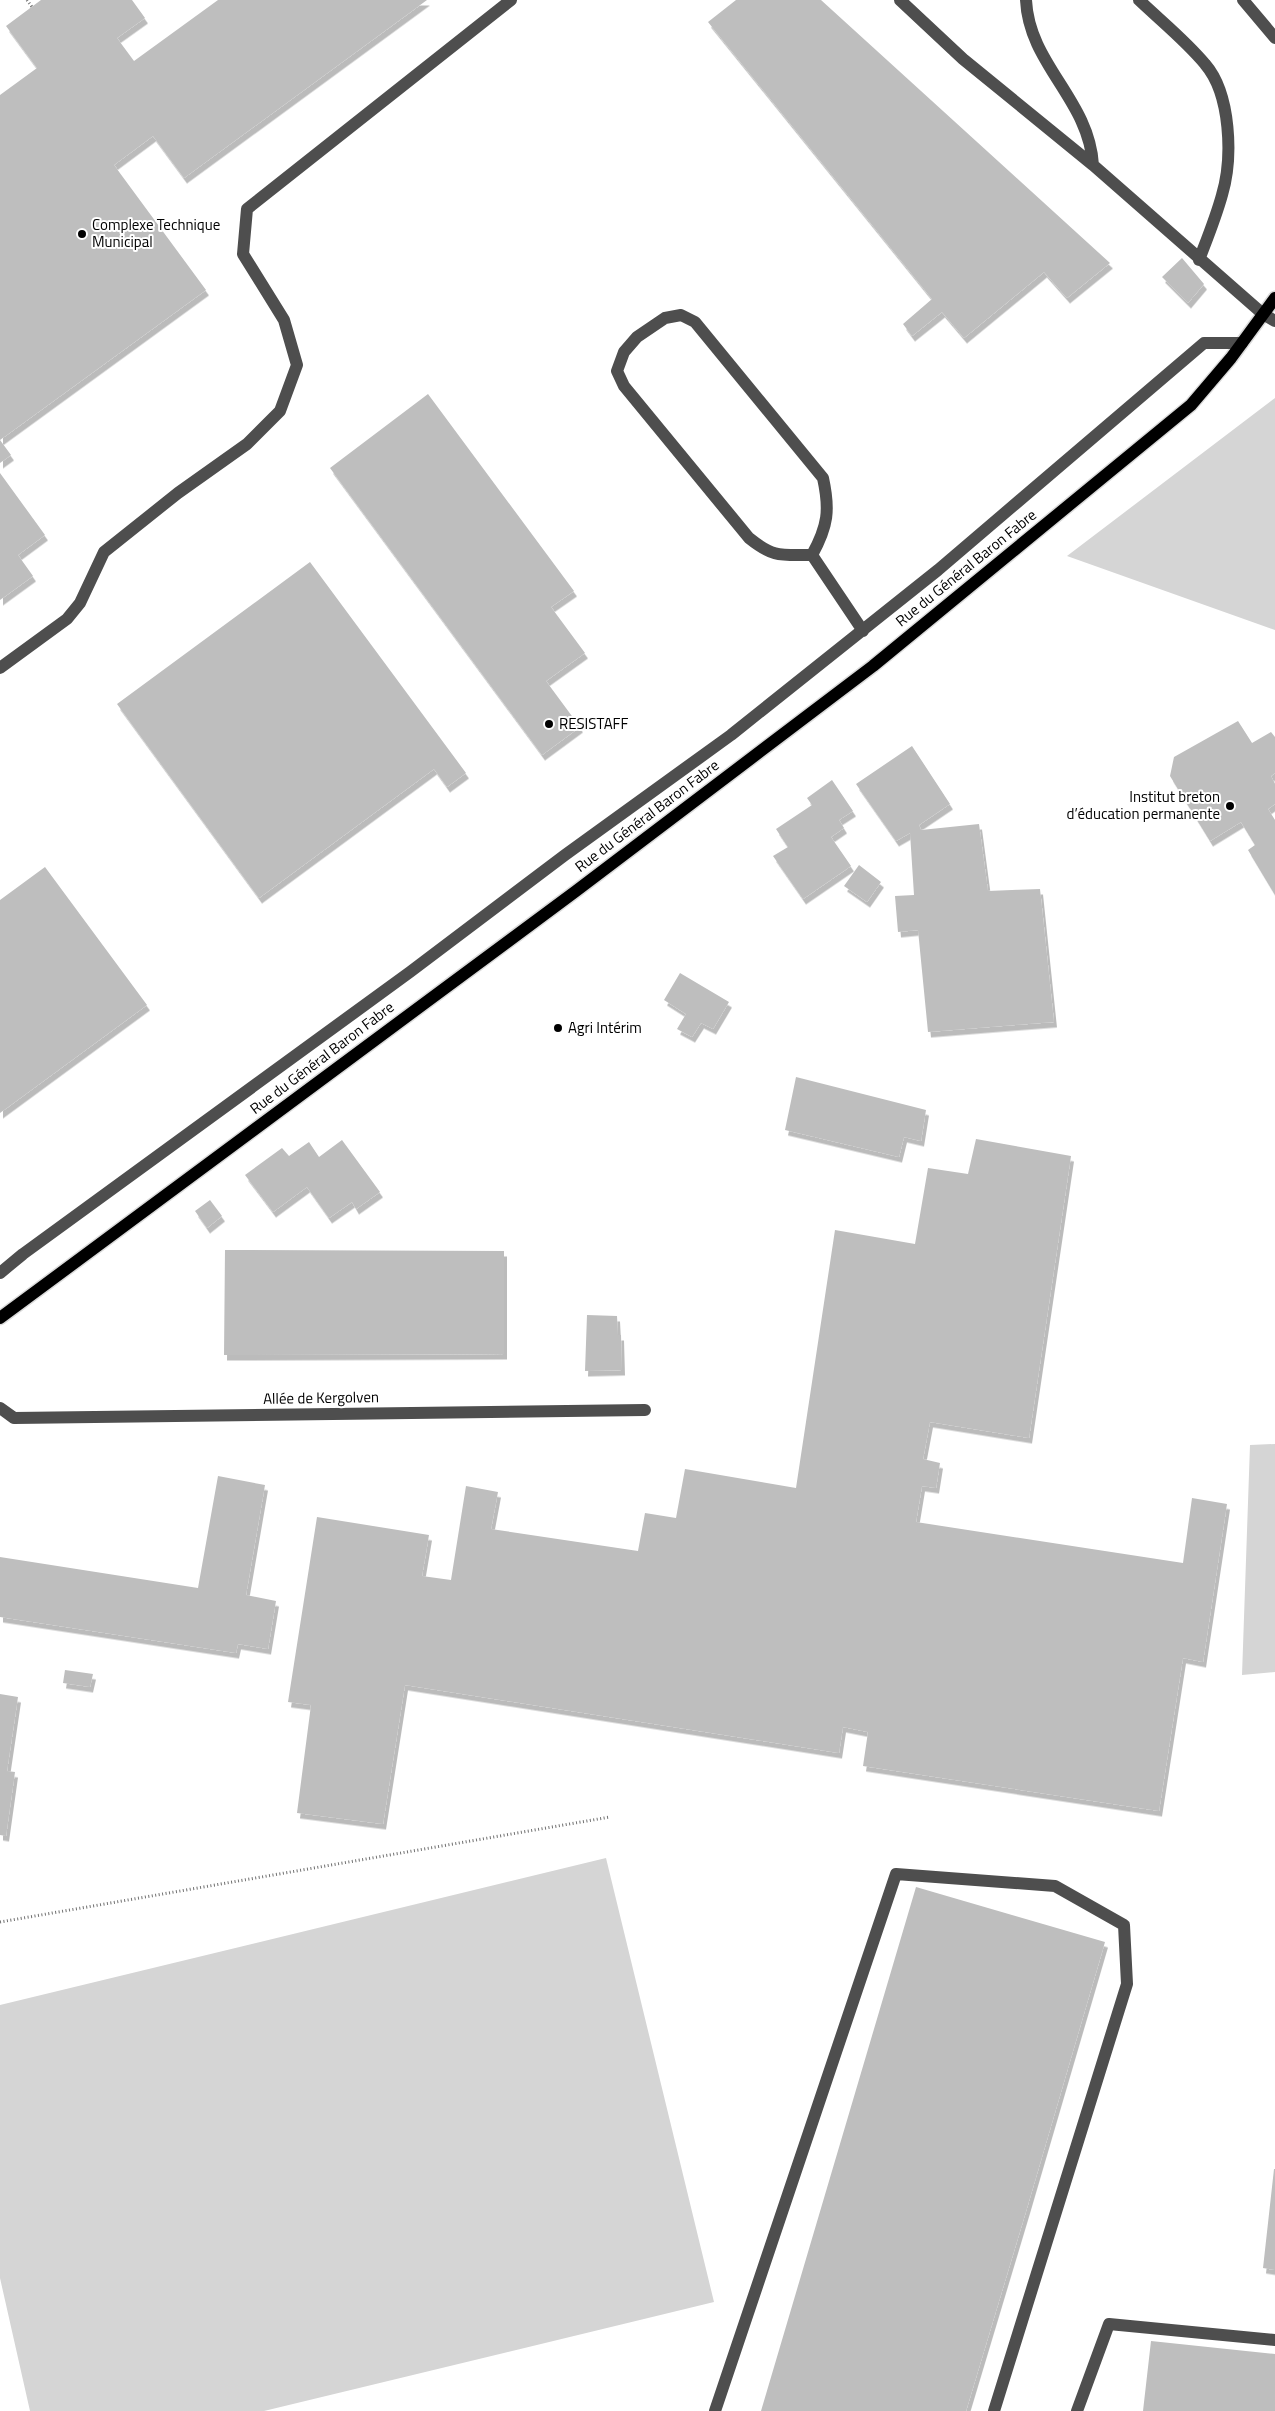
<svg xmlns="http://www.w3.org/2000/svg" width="1275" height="2411" viewBox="0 0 1275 2411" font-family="'Titillium Web',sans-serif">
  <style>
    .green { fill: #d5d5d5 }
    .building { fill: #bebebe; filter: url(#shadow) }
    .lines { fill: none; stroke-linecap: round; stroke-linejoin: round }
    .major-casing { stroke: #dbdbdb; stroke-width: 15 }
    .path { stroke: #707070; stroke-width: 3; stroke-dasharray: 1 2.5; stroke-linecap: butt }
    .minor { stroke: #4e4e4e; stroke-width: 12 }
    .major { stroke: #000; stroke-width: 12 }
    .poi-dot { fill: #000; stroke: #fff; stroke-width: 2 }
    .labels { text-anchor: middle; stroke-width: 4; stroke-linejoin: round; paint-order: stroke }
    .poi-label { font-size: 15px; fill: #000; stroke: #fff; text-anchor: start }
    .street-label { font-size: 15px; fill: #000; stroke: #fff }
  </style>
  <defs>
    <filter id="shadow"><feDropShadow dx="3" dy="5.5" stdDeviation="0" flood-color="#0004"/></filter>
  </defs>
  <rect width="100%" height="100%" fill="#fff"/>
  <path class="green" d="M1275,398V630L1067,556Z
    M1275,1444V1672L1242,1675L1250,1445Z
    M606,1858L714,2302L264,2411H30L0,2278V2005Z"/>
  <path class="building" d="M41,0H132L145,18L117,38L134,61L218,0H427L184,178L153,136L114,165L206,290L0,440L11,455L0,463V95L37,68L6,26Z
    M736,0H821L1110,263L1067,298L1044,272L964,338L942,312L912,336L903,324L932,299L708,22Z
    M1182,258L1204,284L1188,303L1162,277Z
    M428,394L574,591L551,607L585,653L546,681L580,727L542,755L330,468Z
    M0,473L45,535L18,555L33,576L0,600Z
    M310,562L466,773L447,787L434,769L259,898L117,704Z
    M1238,721L1252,743L1271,732L1275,737V773L1271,776L1275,784V804L1268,809L1275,820V895L1248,850L1255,845L1241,822L1210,841L1170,776L1174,757Z
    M912,746L950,804L919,825L921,830L979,824L988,891L1040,889L1054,1022L928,1032L918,930L898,932L895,896L914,895L910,833L896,841L856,784Z
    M832,780L853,811L839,820L844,828L831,837L851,866L803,899L773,856L788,847L776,829L812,805L807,798Z
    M859,865L881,882L867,902L844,886Z
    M45,867L147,1005L0,1113V900Z
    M680,973L729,1002L713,1029L701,1023L692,1037L677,1029L686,1014L664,1000Z
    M796,1077L926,1110L921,1141L904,1137L899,1157L785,1130Z
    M976,1139L1071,1156L1029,1438L930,1422L923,1459L940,1463L936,1488L922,1486L916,1522L1183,1563L1192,1498L1227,1504L1203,1662L1183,1658L1159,1811L863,1766L868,1732L843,1727L839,1753L405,1685L383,1824L297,1813L311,1705L288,1702L317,1517L429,1535L422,1576L451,1580L466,1486L498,1492L491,1529L638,1551L645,1513L676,1518L685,1469L796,1488L835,1230L915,1244L928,1168L968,1174Z
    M342,1140L380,1192L356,1209L352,1202L329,1218L307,1187L273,1212L245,1175L282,1148L289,1156L309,1142L319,1157Z
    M210,1200L222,1216L207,1228L195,1211Z
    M225,1250L504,1251V1354L224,1355Z
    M587,1315L617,1316L618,1335H621L622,1370L585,1371Z
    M218,1476L265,1485L246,1595L276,1601L268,1649L238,1644L236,1653L0,1617V1557L198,1588Z
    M65,1670L93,1674L90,1687L63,1683Z
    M0,1694L18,1697L7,1771L15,1772L6,1836L0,1835Z
    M916,1887L1105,1942L1027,2208L966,2411H761Z
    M1274,2169H1275V2270L1263,2268Z
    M1151,2341L1275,2354V2411H1143Z"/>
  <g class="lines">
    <defs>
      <path id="major" d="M0,1318L576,891L873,666L1191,405L1231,358L1275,298"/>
    </defs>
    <use href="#major" class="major-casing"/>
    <path class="path" d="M27,0L32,7
      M0,1922L610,1817"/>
    <path class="minor" d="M900,0L963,59L1093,165L1263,314L1275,321
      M1026,0C1029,65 1089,99 1093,165
      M1139,0C1161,21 1186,41 1205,64C1231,94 1233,158 1222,195C1216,217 1207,239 1199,260
      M1243,0L1275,38
      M812,555C781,555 774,558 749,538L624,386L617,371L624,352L637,337L665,318L681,315L695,322L823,478C830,510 828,526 812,555L863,631
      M0,668L67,619L80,603L104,552L178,493L247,444L280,411L297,365L284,320L243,254L247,209L511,0
      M0,1273L23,1254L410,972L565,855L731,735L938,570L1204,343H1242
      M0,1408L14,1418L645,1410
      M715,2411L896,1874L1055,1886L1124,1925L1127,1984L994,2411
      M1077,2411L1109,2324L1275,2340"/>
    <use href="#major" class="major"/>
  </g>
  <g class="poi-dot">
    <circle cx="82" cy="234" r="5"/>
    <circle cx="549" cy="724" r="5"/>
    <circle cx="1230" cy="806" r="5"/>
    <circle cx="558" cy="1028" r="5"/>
  </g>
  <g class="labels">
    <g class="poi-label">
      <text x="92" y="230">Complexe Technique<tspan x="92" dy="17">Municipal</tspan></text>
      <text x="559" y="729">RESISTAFF</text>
      <text x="1220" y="802" text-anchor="end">Institut breton<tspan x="1220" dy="17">d’éducation permanente</tspan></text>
      <text x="568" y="1033">Agri Intérim</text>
    </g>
    <g class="street-label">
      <text transform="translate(966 568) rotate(-39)" y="5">Rue du Général Baron Fabre</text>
      <text transform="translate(647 816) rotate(-37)" y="5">Rue du Général Baron Fabre</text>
      <text transform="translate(322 1058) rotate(-37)" y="5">Rue du Général Baron Fabre</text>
      <text transform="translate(321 1398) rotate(-1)" y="5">Allée de Kergolven</text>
    </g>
  </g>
</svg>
